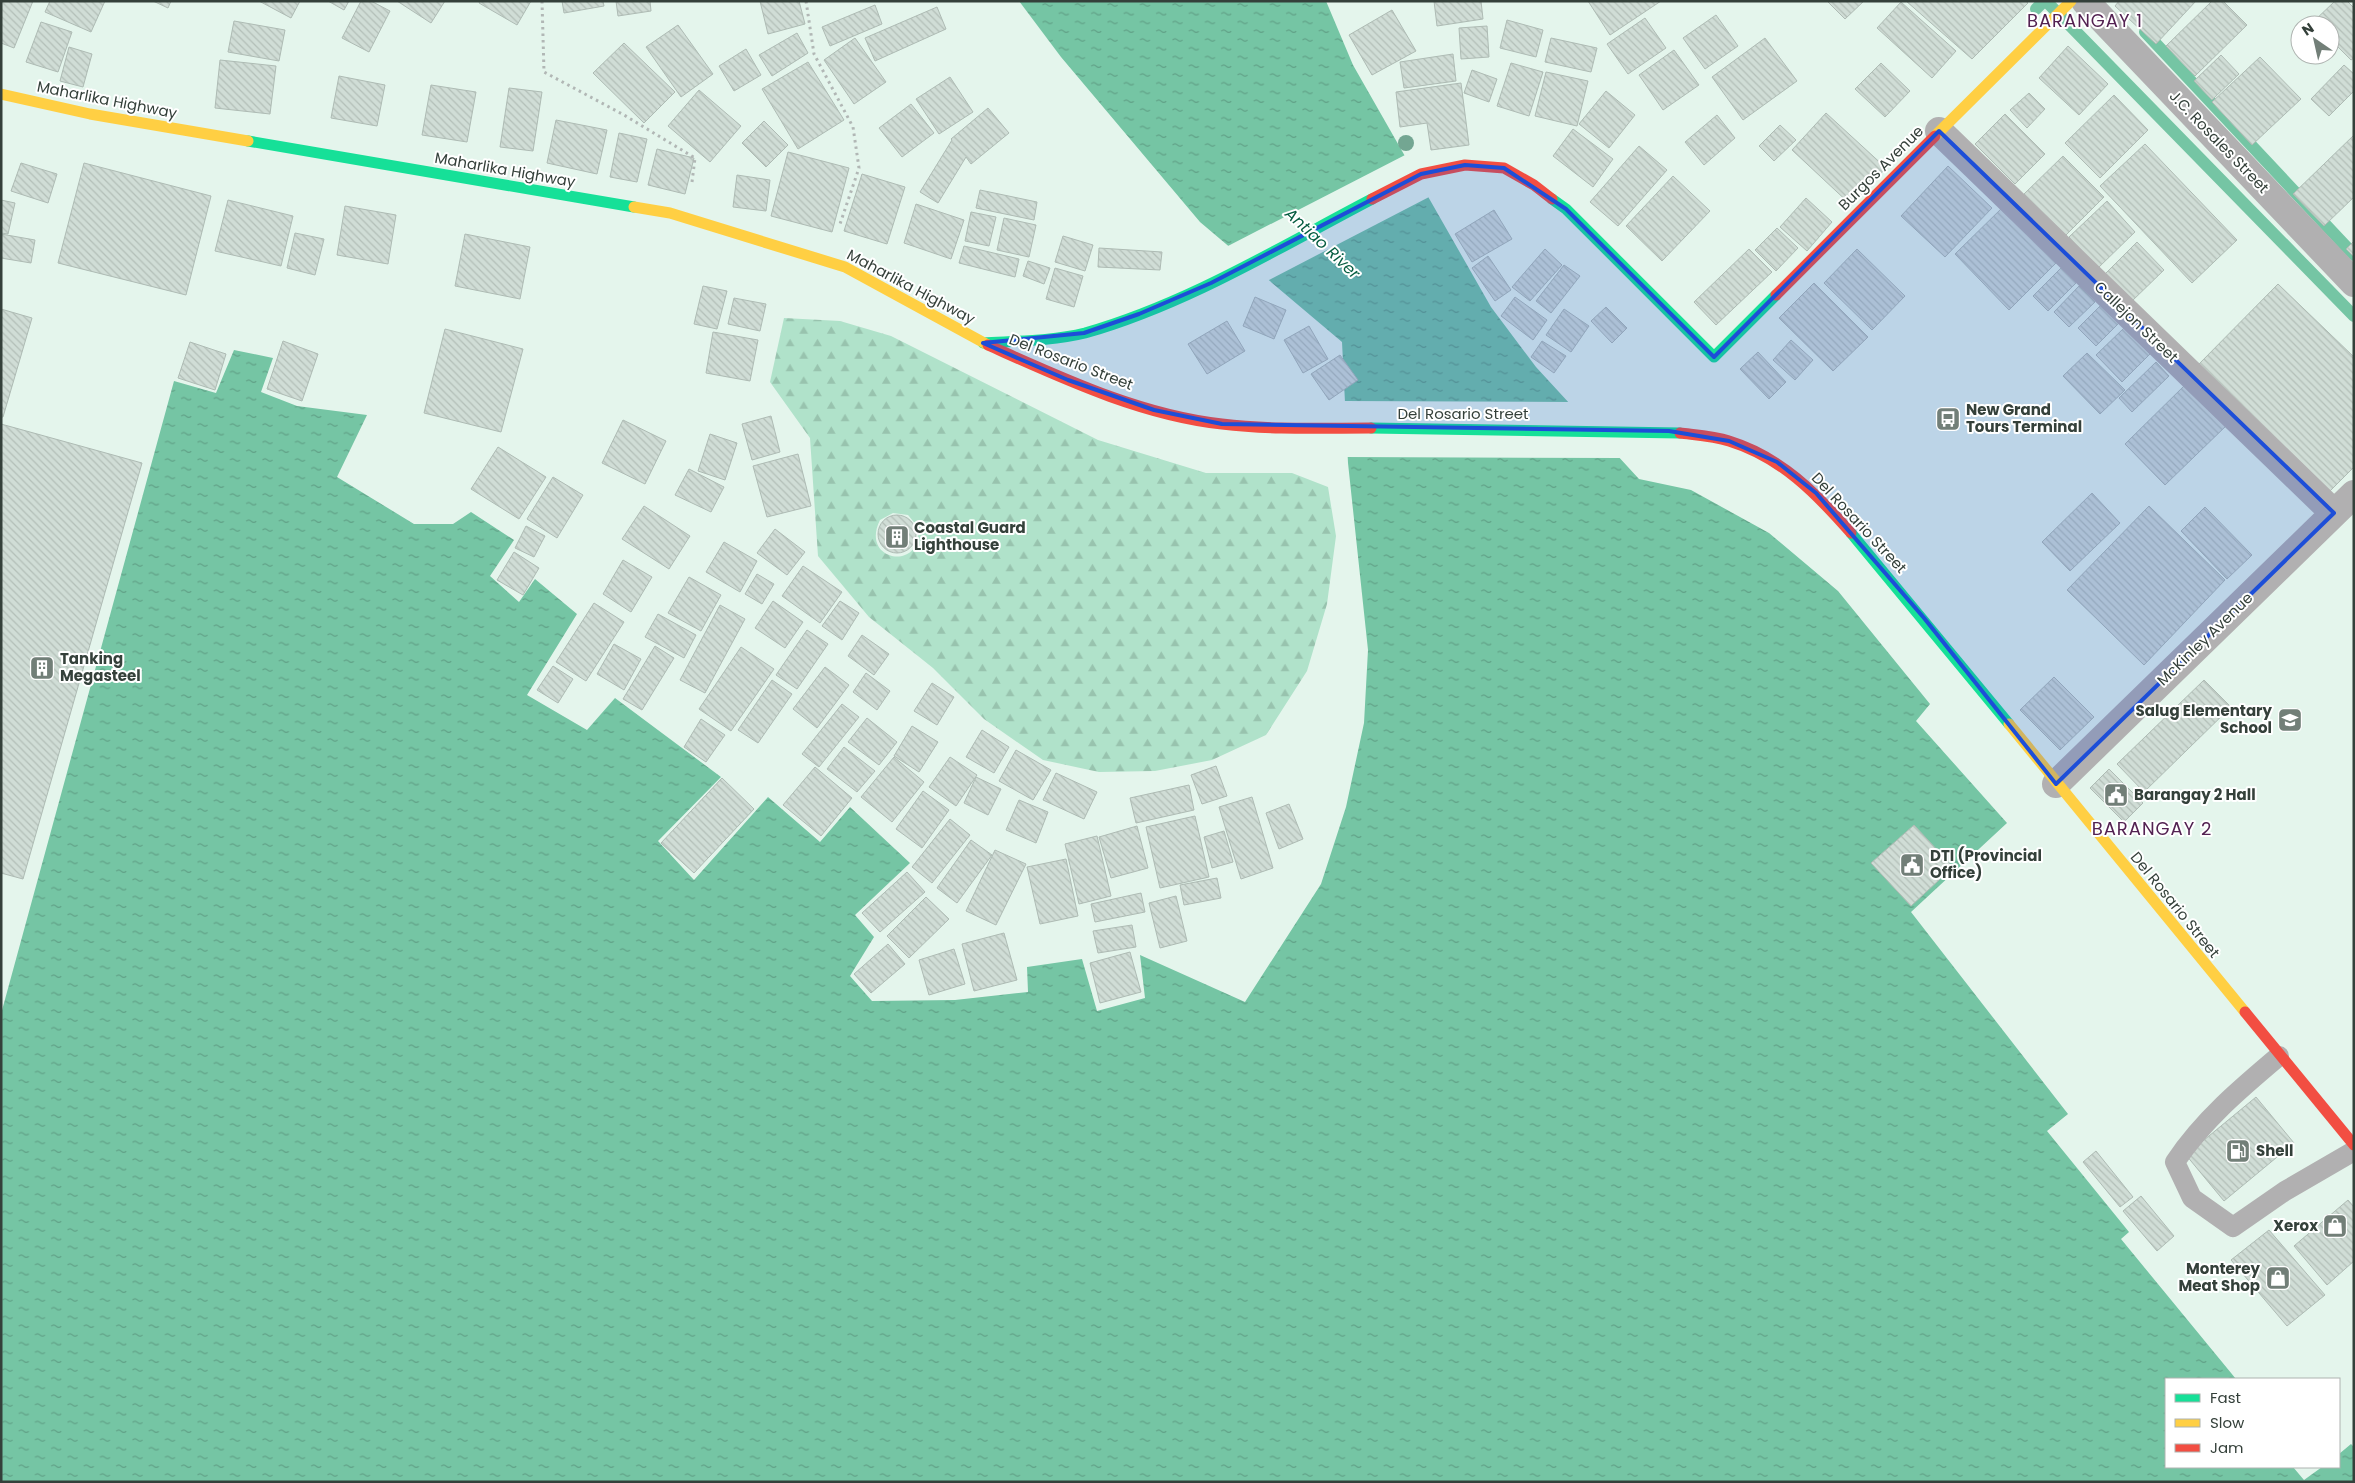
<svg xmlns="http://www.w3.org/2000/svg" width="2355" height="1483" viewBox="0 0 2355 1483" font-family="Poppins,sans-serif">
  <style>
    .forest { fill: url(#forest-firs); fill-rule: evenodd }
    .water { fill: url(#water-ripples) }
    .pier { fill: #e4f5ec }
    .lines { fill: none; stroke-linecap: round; stroke-linejoin: round }
    .stream { stroke: #75c5a4; stroke-width: 12 }
    .building { fill: url(#building-back-hatch); stroke: #aebbb4 }
    .path { stroke: #b1b7b5; stroke-width: 3; stroke-dasharray: 2.5 4; stroke-linecap: butt }
    .lane { stroke: #b1b0b1; stroke-width: 20 }
    .street { stroke: #b1b0b1; stroke-width: 28 }
    .fast { stroke: #16e098; stroke-width: 11 }
    .slow { stroke: #ffcf43; stroke-width: 11 }
    .jam { stroke: #f24e42; stroke-width: 11 }
    .tree { fill: #73a692 }
    .marked { fill: #1d4ed8; fill-opacity: 0.2; stroke: #1d4ed8; stroke-width: 4; stroke-linejoin: round }
    .labels { text-anchor: middle; stroke-width: 4; stroke-linejoin: round; paint-order: stroke }
    .street-label { font-size: 15px; fill: #34403a; stroke: #fff }
    .poi-label { font-size: 15px; font-weight: bold; fill: #34403a; stroke: #fff; text-anchor: start }
    .water-label { font-size: 16px; font-style: italic; fill: #065d41; stroke: #fff }
    .quarter-label { font-size: 18px; letter-spacing: 1px; fill: #532252; stroke: #fff }
  </style>
  <defs>
    <pattern id="forest-firs" width="22" height="20" patternUnits="userSpaceOnUse" patternTransform="scale(1.25)"><rect width="22" height="20" fill="#b0e2ca"/><path d="M5 1l3.5 6h-7zM16 11l3.5 6h-7z" fill="#98c3ae"/></pattern>
    <pattern id="water-ripples" width="26" height="14" patternUnits="userSpaceOnUse" patternTransform="scale(1.25)"><rect width="26" height="14" fill="#75c5a4"/><path d="M2 4q2-2 4 0t4 0M15 11q2-2 4 0t4 0" fill="none" stroke="#61a187"/></pattern>
    <pattern id="building-back-hatch" width="6" height="6" patternUnits="userSpaceOnUse" patternTransform="scale(1.25)"><rect width="6" height="6" fill="#d0ddd6"/><path d="M-1 5l2 2M0 0l6 6M5-1l2 2" fill="none" stroke="#b3bfb8"/></pattern>
  </defs>
  <rect width="100%" height="100%" fill="#e4f5ec"/>
  <path class="forest" d="M784,318L840,321L891,336L1098,440L1206,473H1292L1328,487L1336,536L1327,604L1307,671L1266,735L1212,760L1155,771L1099,772L1043,760L984,719L933,668L869,617L818,556L810,438L770,382ZM893,513L908,515L918,527C924,572 859,562 880,520Z"/>
  <path class="water" d="M1019,1H1326L1353,65L1491,307L1536,367L1639,479L1691,490L1769,533L1838,591L1930,704L1916,721L2007,823L1911,912L2068,1114L2047,1131L2129,1232L2121,1239L2236,1379H2166V1467H2293L2304,1480L2322,1467H2339V1454L2351,1444L2354,1447V1482H1V1014L174,381L216,393L234,350L273,358L261,392L297,406L367,415L337,477L414,524H453L471,512L514,540L490,576L519,602L535,579L577,614L527,695L587,730L615,698L721,777L658,841L694,880L768,797L820,842L850,807L910,863L855,915L874,937L850,976L872,1001L955,1000L1028,992L1027,967L1082,959L1097,1011L1145,998L1140,955L1245,1002L1321,884L1346,807L1364,723L1368,650L1348,463L1342,342L1200,222L1061,57Z"/>
  <path class="pier" d="M1407,154L1431,196L1267,281L1226,247Z
    M1343,401L1571,402L1623,458L1345,457Z"/>
  <g class="lines">
    <path class="stream" d="M2046,1L2354,316
      M2036,9L2044,1
      M2145,32L2354,255"/>
  </g>
  <path class="building" d="M1,1H33L14,48L1,43Z
    M50,1H105L91,32L45,12Z
    M153,1H171L168,8Z
    M259,1H300L291,18Z
    M328,1H349L344,10Z
    M361,1H371L390,11L369,52L342,38Z
    M397,1H445L431,23Z
    M480,1H531L517,25L479,3Z
    M562,1H603L604,6L564,13Z
    M616,1H650L651,11L618,16Z
    M760,1H799L805,24L768,34Z
    M1434,1H1481L1483,19L1437,26Z
    M1588,1H1661L1610,35Z
    M1827,1H1864L1845,19Z
    M1906,1H2026L2028,3L1972,59Z
    M2119,1H2196L2156,44L2115,6Z
    M2212,1H2223L2247,25L2195,76L2166,46Z
    M2335,1H2347L2354,8V58L2351,60L2330,39V25H2316L2313,22Z
    M1901,2L1956,51L1932,78L1877,28Z
    M875,5L882,24L830,46L822,27Z
    M937,7L946,29L875,61L865,38Z
    M1392,10L1416,51L1372,75L1349,35Z
    M1716,15L1738,46L1705,69L1683,38Z
    M1645,18L1666,48L1628,74L1607,44Z
    M1507,20L1543,30L1536,57L1500,48Z
    M234,21L285,30L279,61L228,52Z
    M41,22L72,32L58,72L26,62Z
    M678,25L713,74L681,97L646,47Z
    M1487,26L1489,57L1461,59L1459,28Z
    M797,33L808,53L772,76L759,55Z
    M855,38L886,82L854,104L824,60Z
    M1551,38L1597,48L1591,72L1545,62Z
    M1765,38L1797,81L1743,120L1712,77Z
    M624,43L675,92L644,123L593,73Z
    M2068,46L2108,84L2079,115L2039,78Z
    M69,47L92,54L83,87L60,81Z
    M746,49L761,75L734,91L719,66Z
    M1674,50L1699,85L1663,110L1639,75Z
    M1453,54L1456,81L1404,88L1400,62Z
    M2221,55L2239,74L2212,100L2194,81Z
    M2260,57L2301,99L2252,145L2212,102Z
    M220,60L276,66L270,114L215,108Z
    M808,62L844,120L798,149L762,89Z
    M1511,63L1543,72L1529,116L1497,106Z
    M1881,63L1910,91L1885,117L1855,89Z
    M2344,65L2354,74V91L2329,116L2311,99Z
    M1472,70L1497,79L1489,102L1464,93Z
    M1546,72L1588,81L1577,126L1535,116Z
    M339,76L385,85L377,126L331,118Z
    M950,77L973,112L939,134L916,99Z
    M1461,83L1469,145L1431,150L1427,123L1400,127L1396,92Z
    M431,85L476,92L467,142L422,135Z
    M509,88L542,92L533,151L500,147Z
    M699,90L741,126L710,162L668,126Z
    M1606,91L1635,115L1609,148L1579,124Z
    M2029,93L2045,109L2027,128L2010,110Z
    M2114,95L2148,130L2100,178L2065,143Z
    M911,104L934,133L902,157L879,128Z
    M988,108L1009,133L971,164L966,157L938,203L920,192L952,140L951,139Z
    M1826,113L1886,168L1851,205L1792,150Z
    M2005,114L2045,154L2015,184L1975,144Z
    M1717,115L1735,138L1704,165L1685,142Z
    M556,120L607,130L597,174L547,163Z
    M764,121L788,145L766,167L742,143Z
    M1780,125L1796,140L1774,161L1759,146Z
    M1573,129L1613,159L1593,187L1553,156Z
    M619,133L647,139L637,182L610,177Z
    M2354,135V197L2324,226L2293,194Z
    M2145,144L2237,240L2192,283L2100,186Z
    M1639,146L1667,170L1618,226L1590,202Z
    M657,149L694,158L685,194L648,185Z
    M788,152L849,168L832,232L771,216Z
    M2063,156L2104,197L2065,236L2024,194Z
    M21,163L57,174L48,203L11,191Z
    M84,163L211,196L186,295L58,263Z
    M1948,166L1992,208L1945,257L1901,216Z
    M862,174L905,187L887,244L844,231Z
    M737,175L770,180L766,211L733,207Z
    M1673,176L1710,211L1662,261L1626,226Z
    M980,190L1037,202L1034,220L976,208Z
    M1806,198L1832,222L1807,251L1780,227Z
    M1,200L15,203L8,234L1,233Z
    M228,200L293,216L281,266L215,251Z
    M2107,201L2135,232L2098,268L2069,237Z
    M916,204L964,220L951,259L904,243Z
    M345,206L396,215L388,264L337,255Z
    M2004,206L2058,261L2009,310L1955,254Z
    M1494,210L1512,239L1472,262L1455,234Z
    M971,212L996,217L989,246L965,241Z
    M1004,218L1036,225L1029,257L997,250Z
    M1777,228L1798,248L1776,271L1755,250Z
    M295,233L324,239L315,275L287,268Z
    M1,234L35,240L31,263L1,258Z
    M465,234L530,247L520,299L455,286Z
    M1063,236L1093,245L1085,271L1055,262Z
    M2354,241V257L2346,249Z
    M2137,242L2164,270L2131,302L2104,275Z
    M964,246L1019,259L1015,277L959,263Z
    M1099,248L1162,252L1160,270L1098,267Z
    M1545,249L1562,265L1530,301L1512,287Z
    M1749,249L1772,272L1716,325L1694,302Z
    M1857,249L1905,296L1872,330L1824,283Z
    M1488,256L1511,290L1495,301L1472,268Z
    M1028,261L1050,268L1044,284L1023,276Z
    M1564,265L1580,276L1551,313L1536,301Z
    M2063,266L2078,281L2048,311L2033,296Z
    M1055,268L1083,276L1074,307L1046,299Z
    M1814,283L1868,337L1833,371L1779,318Z
    M2278,284L2354,357V467L2328,493L2198,365Z
    M703,286L727,291L717,329L694,324Z
    M2079,286L2095,302L2069,327L2054,312Z
    M1255,297L1286,310L1274,339L1243,326Z
    M1515,297L1547,320L1533,340L1501,316Z
    M734,298L766,304L760,331L728,324Z
    M2101,305L2119,323L2096,346L2078,328Z
    M1606,307L1627,328L1612,343L1591,321Z
    M1,309L32,318L3,417H1Z
    M1564,309L1589,326L1571,352L1546,335Z
    M1227,321L1245,351L1207,374L1188,344Z
    M1309,326L1328,359L1303,373L1284,340Z
    M2124,328L2150,354L2122,382L2096,355Z
    M445,329L523,349L501,432L424,413Z
    M713,332L758,340L750,381L706,373Z
    M1791,340L1813,360L1795,380L1773,360Z
    M283,341L318,354L302,401L267,389Z
    M1542,341L1566,356L1554,373L1531,357Z
    M190,342L226,354L215,390L178,378Z
    M1758,352L1786,382L1769,399L1740,369Z
    M2087,353L2125,390L2100,414L2063,376Z
    M1340,355L1358,380L1329,400L1311,374Z
    M2156,362L2169,376L2132,412L2119,398Z
    M2186,384L2227,425L2165,485L2125,444Z
    M771,416L780,452L752,460L742,424Z
    M623,420L666,441L645,484L602,463Z
    M1,424L142,463L23,879L1,873Z
    M710,434L737,443L725,480L698,471Z
    M498,447L546,477L519,519L471,489Z
    M798,454L811,506L767,517L753,466Z
    M689,469L724,487L711,512L675,495Z
    M553,477L583,495L557,538L527,519Z
    M2092,493L2120,523L2070,571L2042,542Z
    M644,506L690,536L669,569L622,539Z
    M2149,506L2225,580L2144,665L2067,590Z
    M2205,507L2252,555L2227,579L2181,531Z
    M878 534a19 19 0 1 1 38 0a19 19 0 1 1-38 0Z
    M526,526L545,536L534,557L515,548Z
    M775,529L805,552L787,575L757,553Z
    M724,542L757,561L740,592L706,572Z
    M514,552L539,568L523,595L497,580Z
    M623,560L652,577L631,612L603,594Z
    M803,566L842,592L820,623L782,596Z
    M757,574L774,584L762,604L745,594Z
    M689,577L721,595L701,631L668,613Z
    M773,601L803,622L785,648L755,628Z
    M840,601L859,613L842,640L822,626Z
    M594,603L624,622L586,681L556,662Z
    M720,605L745,619L705,693L680,680Z
    M658,614L696,635L684,658L645,637Z
    M807,630L828,644L797,689L776,675Z
    M862,635L889,654L874,675L848,656Z
    M614,644L641,659L624,690L597,674Z
    M655,646L674,658L642,710L623,699Z
    M741,647L774,669L731,731L699,709Z
    M553,666L573,679L558,703L537,690Z
    M825,667L849,685L817,728L793,709Z
    M866,673L890,691L877,710L853,692Z
    M2054,677L2094,717L2060,750L2020,710Z
    M772,680L792,694L758,743L738,730Z
    M2204,680L2231,707L2144,792L2117,764Z
    M932,683L954,697L937,725L914,711Z
    M842,704L859,717L819,767L802,754Z
    M867,718L897,742L879,765L848,742Z
    M701,719L725,735L706,762L684,747Z
    M912,726L938,742L919,772L894,756Z
    M982,730L1009,747L994,773L966,757Z
    M844,747L875,771L857,792L827,769Z
    M1016,750L1051,770L1033,800L999,781Z
    M894,757L924,782L892,822L861,797Z
    M950,757L977,775L956,806L929,787Z
    M1216,766L1227,796L1202,804L1191,775Z
    M815,767L852,798L821,836L783,805Z
    M2109,769L2143,803L2124,822L2090,788Z
    M1056,773L1097,792L1084,819L1043,800Z
    M976,777L1001,789L988,815L964,803Z
    M722,778L754,809L694,873L661,843Z
    M1189,785L1194,810L1136,823L1130,798Z
    M923,791L949,810L922,848L896,829Z
    M1252,797L1273,868L1241,879L1219,807Z
    M1019,800L1048,812L1036,843L1006,830Z
    M1289,804L1303,839L1279,849L1266,813Z
    M1195,816L1209,877L1160,888L1146,827Z
    M950,819L970,835L932,883L912,867Z
    M1914,825L1953,867L1911,906L1871,863Z
    M1137,826L1148,868L1111,878L1099,837Z
    M1224,831L1233,862L1212,868L1204,837Z
    M1097,836L1111,896L1079,904L1065,844Z
    M971,840L992,855L957,903L937,888Z
    M995,850L1026,864L996,925L966,911Z
    M1066,859L1078,916L1040,924L1027,867Z
    M907,872L925,892L880,932L862,913Z
    M1217,878L1221,898L1184,905L1180,885Z
    M1141,893L1145,912L1095,922L1091,904Z
    M1176,896L1187,941L1160,948L1149,903Z
    M926,897L949,919L909,958L887,936Z
    M1132,925L1136,947L1098,953L1093,931Z
    M1004,933L1017,980L974,991L962,944Z
    M888,944L905,964L871,993L854,974Z
    M954,949L965,984L929,995L919,960Z
    M1130,952L1141,992L1100,1003L1090,963Z
    M2256,1097L2294,1143L2224,1201L2186,1155Z
    M2096,1151L2133,1197L2120,1207L2083,1162Z
    M2141,1196L2174,1236L2157,1251L2123,1211Z
    M2348,1200L2354,1207V1261L2327,1285L2294,1246Z
    M2269,1230L2325,1295L2287,1326L2231,1260Z"/>
  <g class="lines">
    <path class="path" d="M542,1L544,72L624,115L695,158L692,182
      M806,1L814,54L853,127L859,168L839,227"/>
    <path class="lane" d="M2279,1056C2241,1088 2203,1120 2175,1162L2192,1198L2233,1227L2285,1191L2354,1151"/>
    <path class="street" d="M2085,1L2354,283
      M1939,131L2334,513
      M2056,784L2354,494"/>
    <path class="fast" d="M248,141L634,207
      M1552,199L1566,209L1714,357L1776,295
      M983,343C1016,341 1053,341 1085,333C1187,304 1280,247 1372,199
      M1371,428L1680,433
      M1851,533L2009,724"/>
    <path class="slow" d="M1,94L90,114L248,141
      M1935,136L2071,1
      M634,207L670,213L845,267L988,345
      M2009,724L2245,1012"/>
    <path class="jam" d="M1372,199L1421,174L1465,165L1504,168L1534,185L1552,199
      M1776,295L1935,136
      M988,345C1062,378 1140,415 1222,424C1271,430 1322,428 1371,428
      M1680,433C1696,435 1714,436 1729,441C1781,457 1816,493 1851,533
      M2245,1012L2354,1145"/>
  </g>
  <circle class="tree" cx="1406" cy="143" r="8"/>
  <path class="marked" d="M1939,131L2334,513L2056,784L1924,618L1816,493L1777,462L1729,441L1669,431L1222,424L1154,410L1068,380L983,343L1084,333L1139,314L1211,283L1421,174L1465,165L1504,168L1566,209L1714,357Z"/>
  <defs>
    <symbol id="bus-square" viewBox="-11 -11 22 22"><rect x="-9" y="-9" width="18" height="18" rx="4" fill="#727f78" stroke="#fff"/><path d="M-5-6H5V4H4V6H2V4H-2V6H-4V4H-5ZM-3.5-4V0h7V-4ZM-3.5 1.2v1.5H-2V1.2ZM2 1.2v1.5H3.5V1.2Z" fill="#fff"/></symbol>
    <symbol id="building-square" viewBox="-11 -11 22 22"><rect x="-9" y="-9" width="18" height="18" rx="4" fill="#727f78" stroke="#fff"/><path d="M-4-6H4V6H1V3H-1V6H-4ZM-2.5-4.3h1.7v1.8h-1.7ZM.8-4.3h1.7v1.8H.8ZM-2.5-1h1.7V.8h-1.7ZM.8-1h1.7V.8H.8Z" fill="#fff"/></symbol>
    <symbol id="school-square" viewBox="-11 -11 22 22"><rect x="-9" y="-9" width="18" height="18" rx="4" fill="#727f78" stroke="#fff"/><path d="M0-5L7-2L0 1L-7-2ZM-4 1L0 2.5L4 1V4Q0 6-4 4Z" fill="#fff"/></symbol>
    <symbol id="civic-square" viewBox="-11 -11 22 22"><rect x="-9" y="-9" width="18" height="18" rx="4" fill="#727f78" stroke="#fff"/><path d="M-.6-6.5H3V-4.5H.6V-3L4-1V1h2V6H-6V1h2V-1L-.6-3ZM-1.2 2.5V6h2.4V2.5Z" fill="#fff"/></symbol>
    <symbol id="fuel-square" viewBox="-11 -11 22 22"><rect x="-9" y="-9" width="18" height="18" rx="4" fill="#727f78" stroke="#fff"/><path d="M-5.5-6h7V0h2V4h1.3V-2.5L3-4.5l.8-.8L6-3V5H2.5V1h-1V6h-7ZM-4.2-4.7v3.2H.2V-4.7Z" fill="#fff"/></symbol>
    <symbol id="shop-square" viewBox="-11 -11 22 22"><rect x="-9" y="-9" width="18" height="18" rx="4" fill="#727f78" stroke="#fff"/><path d="M-5-2.5h2.3a2.7 3.5 0 0 1 5.4 0H5L5.5 6h-11ZM-1.5-2.5h3a1.5 2.3 0 0 0-3 0Z" fill="#fff"/></symbol>
  </defs>
  <g fill-rule="evenodd">
    <use href="#bus-square" x="1934" y="405" width="28" height="28"/>
    <use href="#building-square" x="883" y="523" width="28" height="28"/>
    <use href="#building-square" x="28" y="654" width="28" height="28"/>
    <use href="#school-square" x="2276" y="706" width="28" height="28"/>
    <use href="#civic-square" x="2102" y="781" width="28" height="28"/>
    <use href="#civic-square" x="1898" y="851" width="28" height="28"/>
    <use href="#fuel-square" x="2224" y="1137" width="28" height="28"/>
    <use href="#shop-square" x="2321" y="1212" width="28" height="28"/>
    <use href="#shop-square" x="2264" y="1264" width="28" height="28"/>
  </g>
  <g class="labels">
    <g class="street-label">
      <text transform="translate(107 100) rotate(11)" y="5">Maharlika Highway</text>
      <text transform="translate(2219 142) rotate(46)" y="5">J.C. Rosales Street</text>
      <text transform="translate(1881 168) rotate(-45)" y="5">Burgos Avenue</text>
      <text transform="translate(505 170) rotate(10)" y="5">Maharlika Highway</text>
      <text transform="translate(911 287) rotate(28)" y="5">Maharlika Highway</text>
      <text transform="translate(2136 322) rotate(44)" y="5">Callejon Street</text>
      <text transform="translate(1071 362) rotate(21)" y="5">Del Rosario Street</text>
      <text x="1463" y="419">Del Rosario Street</text>
      <text transform="translate(1859 523) rotate(47)" y="5">Del Rosario Street</text>
      <text transform="translate(2205 639) rotate(-44)" y="5">McKinley Avenue</text>
      <text transform="translate(2175 905) rotate(51)" y="5">Del Rosario Street</text>
    </g>
    <g class="poi-label">
      <text x="1966" y="415">New Grand<tspan x="1966" dy="17">Tours Terminal</tspan></text>
      <text x="914" y="533">Coastal Guard<tspan x="914" dy="17">Lighthouse</tspan></text>
      <text x="60" y="664">Tanking<tspan x="60" dy="17">Megasteel</tspan></text>
      <text x="2272" y="716" text-anchor="end">Salug Elementary<tspan x="2272" dy="17">School</tspan></text>
      <text x="2134" y="800">Barangay 2 Hall</text>
      <text x="1930" y="861">DTI (Provincial<tspan x="1930" dy="17">Office)</tspan></text>
      <text x="2256" y="1156">Shell</text>
      <text x="2318" y="1231" text-anchor="end">Xerox</text>
      <text x="2260" y="1274" text-anchor="end">Monterey<tspan x="2260" dy="17">Meat Shop</tspan></text>
    </g>
    <g class="water-label">
      <text transform="translate(1323 243) rotate(43)" y="6">Antiao River</text>
    </g>
    <g class="quarter-label">
      <text x="2085" y="27">BARANGAY 1</text>
      <text x="2152" y="835">BARANGAY 2</text>
    </g>
  </g>
  <rect width="2355" height="1483" fill="none" stroke="#34403a" stroke-width="5"/>
  <rect x="2165" y="1378" width="175" height="90" fill="#ffffff" stroke="#aeb3b0"/>
  <rect x="2175" y="1394" width="25" height="8" fill="#16e098" stroke="#aeb3b0"/>
  <text x="2210" y="1403" font-size="15" fill="#34403a">Fast</text>
  <rect x="2175" y="1419" width="25" height="8" fill="#ffcf43" stroke="#aeb3b0"/>
  <text x="2210" y="1428" font-size="15" fill="#34403a">Slow</text>
  <rect x="2175" y="1444" width="25" height="8" fill="#f24e42" stroke="#aeb3b0"/>
  <text x="2210" y="1453" font-size="15" fill="#34403a">Jam</text>
  <g transform="translate(2315 40) rotate(326)"><circle r="24" fill="#ffffff" stroke="#aeb3b0"/>
  <path d="M0-4L9 19L0 12L-9 19Z" fill="#727f78"/>
  <text y="-8" font-size="14" font-weight="bold" text-anchor="middle" fill="#34403a">N</text>
  </g>
</svg>
